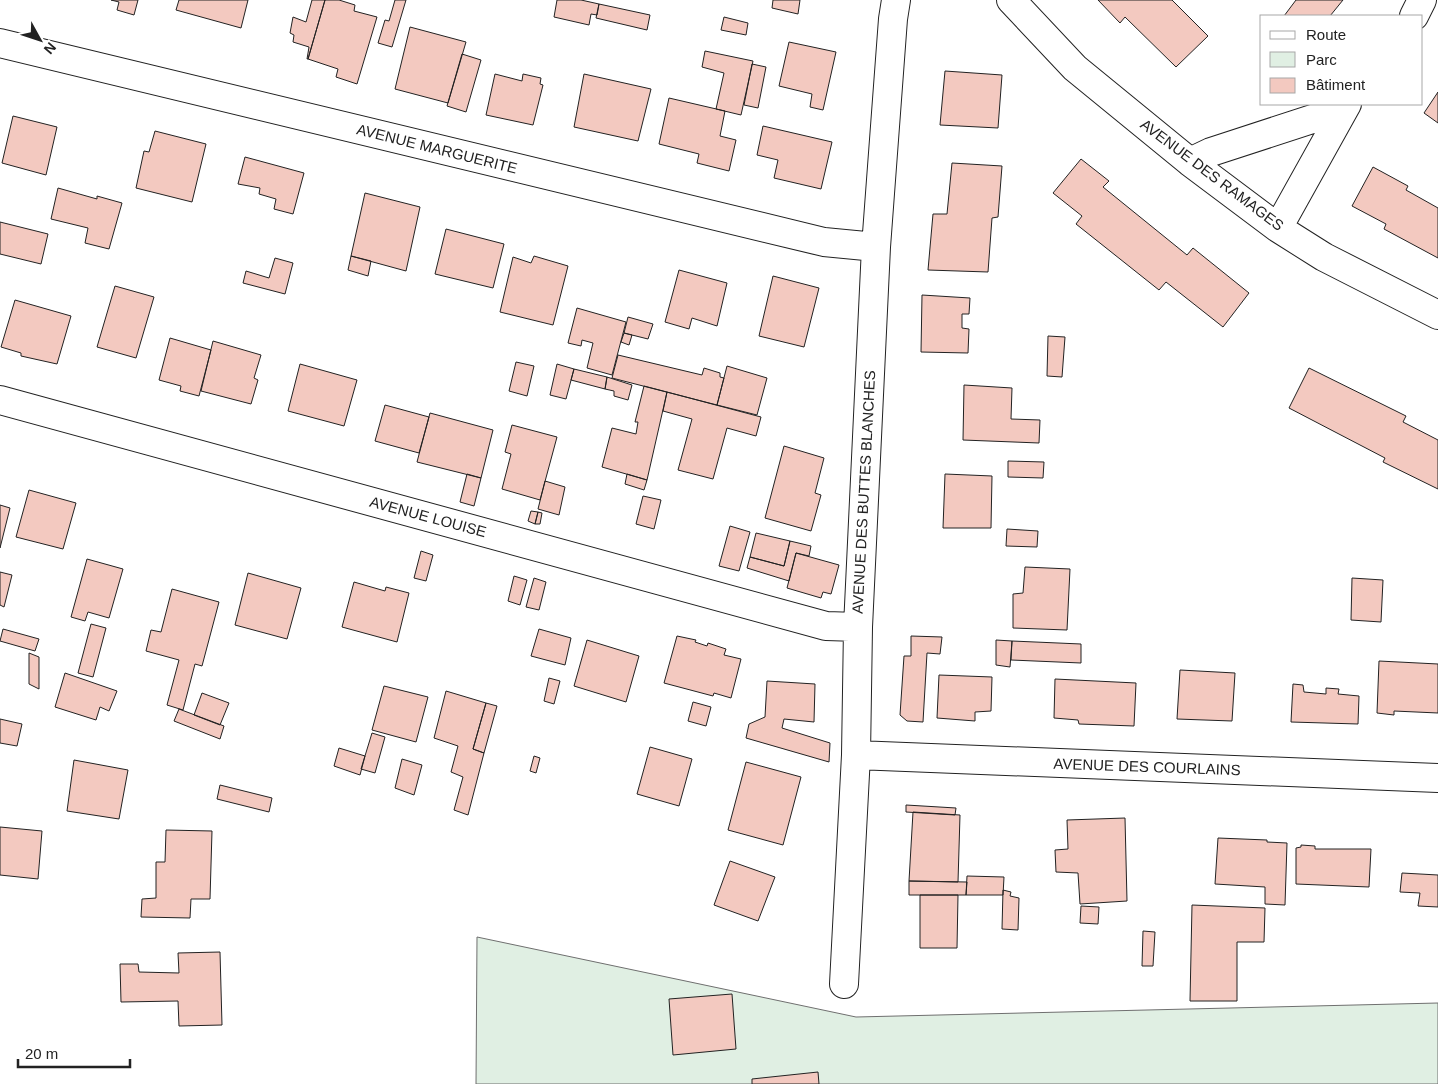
<svg xmlns="http://www.w3.org/2000/svg" width="1438" height="1084" viewBox="0 0 1438 1084" font-family="Arial,sans-serif">
  <style>
    .green { fill: #e0efe3; stroke: #6f6f6f }
    .building { fill: #f3c9c0; stroke: #222 }
    .lines { fill: none; stroke-linecap: round; stroke-linejoin: round }
    .minor-casing { stroke: #222; stroke-width: 30 }
    .minor { stroke: #fff; stroke-width: 28 }
    .labels { text-anchor: middle; stroke-width: 4; stroke-linejoin: round; paint-order: stroke }
    .street-label { font-size: 15px; fill: #222; stroke: #fff }
  </style>
  <rect width="100%" height="100%" fill="#fff"/>
  <path class="green" d="M477,937L856,1017L1438,1003V1084H476Z"/>
  <path class="building" d="M111,0H138L134,15L117,10L119,2Z
    M179,0H248L241,28L176,10Z
    M312,0H325L308,59H307L309,47L293,42L294,35L290,33L293,17L306,22Z
    M325,0H339L355,5L354,11L377,17L357,84L336,77L338,69L308,59Z
    M395,0H406L392,47L378,43L385,20L389,21Z
    M557,0H581L599,4L597,15L591,14L589,25L554,17Z
    M773,0H800L798,14L772,8Z
    M1098,0H1172L1208,36L1176,67L1125,17L1120,23Z
    M1296,0H1343L1330,16H1284Z
    M599,4L650,15L647,30L596,18Z
    M724,17L748,23L746,35L721,30Z
    M410,27L466,42L448,103L395,89Z
    M789,42L836,52L823,110L810,107L812,94L779,86Z
    M705,51L753,61L741,115L716,109L724,73L702,67Z
    M462,54L481,60L466,112L447,106Z
    M752,64L766,67L758,108L744,105Z
    M945,71L1002,75L998,128L940,125Z
    M495,74L522,81L523,74L541,78L540,84L543,85L533,125L486,115Z
    M584,74L651,89L638,141L574,127Z
    M1438,92V123L1424,113Z
    M669,98L725,111L720,136L736,140L729,171L697,163L699,154L659,144Z
    M13,116L57,127L46,175L2,163Z
    M763,126L832,142L821,189L774,178L778,160L757,155Z
    M155,131L206,144L192,202L136,188L144,151L149,152Z
    M245,157L304,173L293,214L274,209L276,199L259,194L260,188L238,184Z
    M1081,159L1109,181L1103,187L1187,255L1193,248L1249,293L1223,327L1166,282L1159,290L1076,224L1082,216L1053,193Z
    M952,163L1002,166L998,217L992,218L988,272L928,270L933,214H947Z
    M1373,167L1408,186L1406,190L1438,208V258L1384,229L1386,224L1352,206Z
    M58,188L97,199V196L122,203L109,249L85,243L88,228L51,219Z
    M365,193L420,207L406,271L351,256Z
    M0,222L48,234L41,264L0,254Z
    M446,229L504,244L493,288L435,274Z
    M351,256L371,261L368,276L348,270Z
    M534,256L568,266L553,325L500,312L513,257L531,263Z
    M275,258L293,263L285,294L243,283L246,271L269,278Z
    M679,270L727,283L717,326L692,318L689,329L665,322Z
    M773,276L819,288L804,347L759,336Z
    M115,286L154,297L136,358L97,347Z
    M922,295L970,298L969,314H962V328L969,329L968,353L921,352Z
    M15,300L71,316L57,364L21,356V353L1,347Z
    M577,308L626,322L612,375L587,368L593,343L582,340L581,346L568,343Z
    M628,317L653,324L648,339L624,333Z
    M624,333L632,335L629,345L621,342Z
    M1048,336L1065,337L1062,377L1047,376Z
    M170,338L211,350L199,396L180,391L181,386L159,380Z
    M213,341L261,355L254,378L258,380L251,404L201,391Z
    M618,355L702,375L704,368L720,373V377L724,378L717,405L612,378Z
    M516,362L534,366L527,396L509,391Z
    M300,364L357,380L344,426L288,411Z
    M557,364L574,369L566,399L550,395Z
    M727,366L767,378L757,415L717,405Z
    M1309,368L1406,416L1403,422L1438,440V489L1383,462L1385,458L1289,408Z
    M574,369L607,377L605,389L571,380Z
    M607,377L632,385L628,400L614,396V391L605,389Z
    M964,385L1012,388L1011,419L1040,420L1039,443L963,440Z
    M644,386L667,392L647,480L602,467L612,428L636,434L638,422H635Z
    M667,392L761,417L756,436L727,428L713,479L678,470L692,419L663,411Z
    M385,405L429,417L419,453L375,441Z
    M430,413L493,430L481,478L417,462Z
    M512,425L557,437L540,500L502,489L511,454L505,452Z
    M784,446L824,458L815,493L821,495L811,531L765,518Z
    M1008,461L1044,462L1043,478L1008,477Z
    M467,474L481,478L474,506L460,502Z
    M627,474L647,480L644,490L625,484Z
    M945,474L992,476L991,528H943Z
    M545,481L565,487L559,515L538,509Z
    M29,490L76,503L63,549L16,537Z
    M643,496L661,500L654,529L636,524Z
    M0,505L10,508L0,548Z
    M531,511L538,512L535,524L528,521Z
    M538,512L542,513L540,524H535Z
    M730,526L750,532L739,571L719,566Z
    M1007,529L1038,531L1037,547L1006,546Z
    M756,533L790,541L784,566L750,557Z
    M790,541L811,546L809,556L796,553L789,581L747,568L750,557L784,566Z
    M421,551L433,555L426,581L414,578Z
    M796,553L839,565L831,594L823,592L821,598L787,588Z
    M87,559L123,569L109,618L88,612L85,621L71,617Z
    M1025,567L1070,569L1067,630L1013,628V594L1023,593Z
    M0,572L12,575L4,607L0,605Z
    M248,573L301,588L287,639L235,625Z
    M514,576L527,580L520,605L508,601Z
    M534,578L546,582L539,610L526,607Z
    M1352,578L1383,580L1381,622L1351,620Z
    M354,582L385,591L386,587L409,593L397,642L342,627Z
    M172,589L219,602L202,666L195,664L183,710L167,705L179,660L146,651L151,630L161,632Z
    M91,624L106,628L93,677L78,673Z
    M3,629L39,639L35,651L0,641Z
    M539,629L571,638L565,665L531,656Z
    M677,636L696,640L695,642L707,646L708,643L726,649L724,655L741,659L731,698L714,693L713,696L664,683Z
    M911,636L942,637L940,654L927,653L923,722L907,721L900,715L904,656H911Z
    M587,640L639,656L626,702L574,686Z
    M996,640L1012,641L1010,667L996,665Z
    M1012,641L1081,644V663L1011,660Z
    M29,653L39,657V689L29,684Z
    M1379,661L1438,664V713L1394,711V715L1377,713Z
    M1180,670L1235,673L1232,721L1177,719Z
    M65,673L117,691L109,711L100,707L96,720L55,707Z
    M939,675L992,677L991,711L975,712V721L937,718Z
    M549,678L560,681L554,704L544,701Z
    M1055,679L1136,683L1134,726L1079,724L1078,720L1054,718Z
    M767,681L815,684L814,722L784,719L782,728L830,743L829,762L746,738L749,724L765,717Z
    M1293,684L1303,685L1304,692L1326,694V688L1339,689L1338,694L1359,696L1358,724L1291,722Z
    M384,686L428,697L416,742L372,730Z
    M446,691L486,703L473,749L484,753L468,815L454,810L463,777L451,772L458,746L434,738Z
    M202,693L229,703L220,725L194,715Z
    M693,702L711,707L706,726L688,721Z
    M486,703L497,706L484,753L473,749Z
    M179,709L224,726L220,739L174,721Z
    M0,719L22,724L17,746L0,743Z
    M372,733L385,737L375,773L361,769Z
    M650,747L692,759L679,806L637,794Z
    M339,748L365,756L360,775L334,766Z
    M534,756L540,758L536,773L530,771Z
    M402,759L422,765L414,795L395,788Z
    M74,760L128,770L119,819L67,811Z
    M746,762L801,777L783,845L728,830Z
    M220,785L272,798L269,812L217,799Z
    M906,805L956,808L955,815L906,812Z
    M913,812L960,815L958,882L909,881Z
    M1125,818L1127,901L1080,904L1078,873L1056,872L1055,850L1068,849L1067,820Z
    M0,827L42,831L38,879L0,875Z
    M166,830L212,831L210,899H191L190,918L141,917L142,899L156,898V862H165Z
    M1218,838L1267,840V842L1287,843L1285,905L1265,904V887L1215,884Z
    M1301,845L1315,846V849H1371L1369,887L1296,884V848L1301,847Z
    M730,861L775,877L758,921L714,905Z
    M1402,873L1438,875V907L1418,906L1420,893L1400,892Z
    M967,876L1004,877L1003,895H966Z
    M909,881L967,882L966,895H909Z
    M1003,890L1011,892L1010,896L1019,898L1018,930L1002,929Z
    M920,895H958L957,948H920Z
    M1192,905L1265,908L1264,942H1237V1001H1190Z
    M1081,906L1099,907L1098,924L1080,923Z
    M1143,931L1155,932L1153,966H1142Z
    M220,952L222,1025L179,1026L178,1001L121,1002L120,964H138L139,972L179,973L178,953Z
    M732,994L736,1049L673,1055L669,999Z
    M818,1072L819,1084H752V1079Z"/>
  <g class="lines">
    <defs>
      <path id="minor" d="M1011,0L1075,68L1190,162L1278,228L1324,257L1438,315
        M1414,16L1422,0
        M0,43L824,242L876,247
        M1190,162L1211,152L1343,109
        M1278,228L1347,104
        M0,400L826,626L858,627
        M856,755L1438,778
        M844,984L856,755L858,627L876,247L893,19L896,0"/>
    </defs>
    <use href="#minor" class="minor-casing"/>
    <use href="#minor" class="minor"/>
  </g>
  <g class="labels">
    <g class="street-label">
      <text transform="translate(437 149) rotate(14)" y="5">AVENUE MARGUERITE</text>
      <text transform="translate(1212 175) rotate(37)" y="5">AVENUE DES RAMAGES</text>
      <text transform="translate(864 492) rotate(-87)" y="5">AVENUE DES BUTTES BLANCHES</text>
      <text transform="translate(428 517) rotate(15)" y="5">AVENUE LOUISE</text>
      <text transform="translate(1147 767) rotate(2)" y="5">AVENUE DES COURLAINS</text>
    </g>
  </g>
  <rect x="1260" y="15" width="162" height="90" fill="#ffffff" stroke="#a7a7a7"/>
  <rect x="1270" y="31" width="25" height="8" fill="#ffffff" stroke="#a7a7a7"/>
  <text x="1306" y="40" font-size="15" fill="#222222">Route</text>
  <rect x="1270" y="52" width="25" height="15" fill="#e0efe3" stroke="#a7a7a7"/>
  <text x="1306" y="65" font-size="15" fill="#222222">Parc</text>
  <rect x="1270" y="78" width="25" height="15" fill="#f3c9c0" stroke="#a7a7a7"/>
  <text x="1306" y="90" font-size="15" fill="#222222">Bâtiment</text>
  <g transform="translate(40 40) rotate(130)" stroke="#ffffff" stroke-width="4" paint-order="stroke">
  <path d="M0-4L9 19L0 12L-9 19Z" fill="#222222"/>
  <text y="-8" font-size="14" font-weight="bold" text-anchor="middle" fill="#222222">N</text>
  </g>
  <path d="M18 1059v8h112v-8" fill="none" stroke="#222222" stroke-width="2.5"/>
  <text x="25" y="1059" font-size="15" fill="#222222" stroke="#ffffff" stroke-width="4" paint-order="stroke">20 m</text>
</svg>
